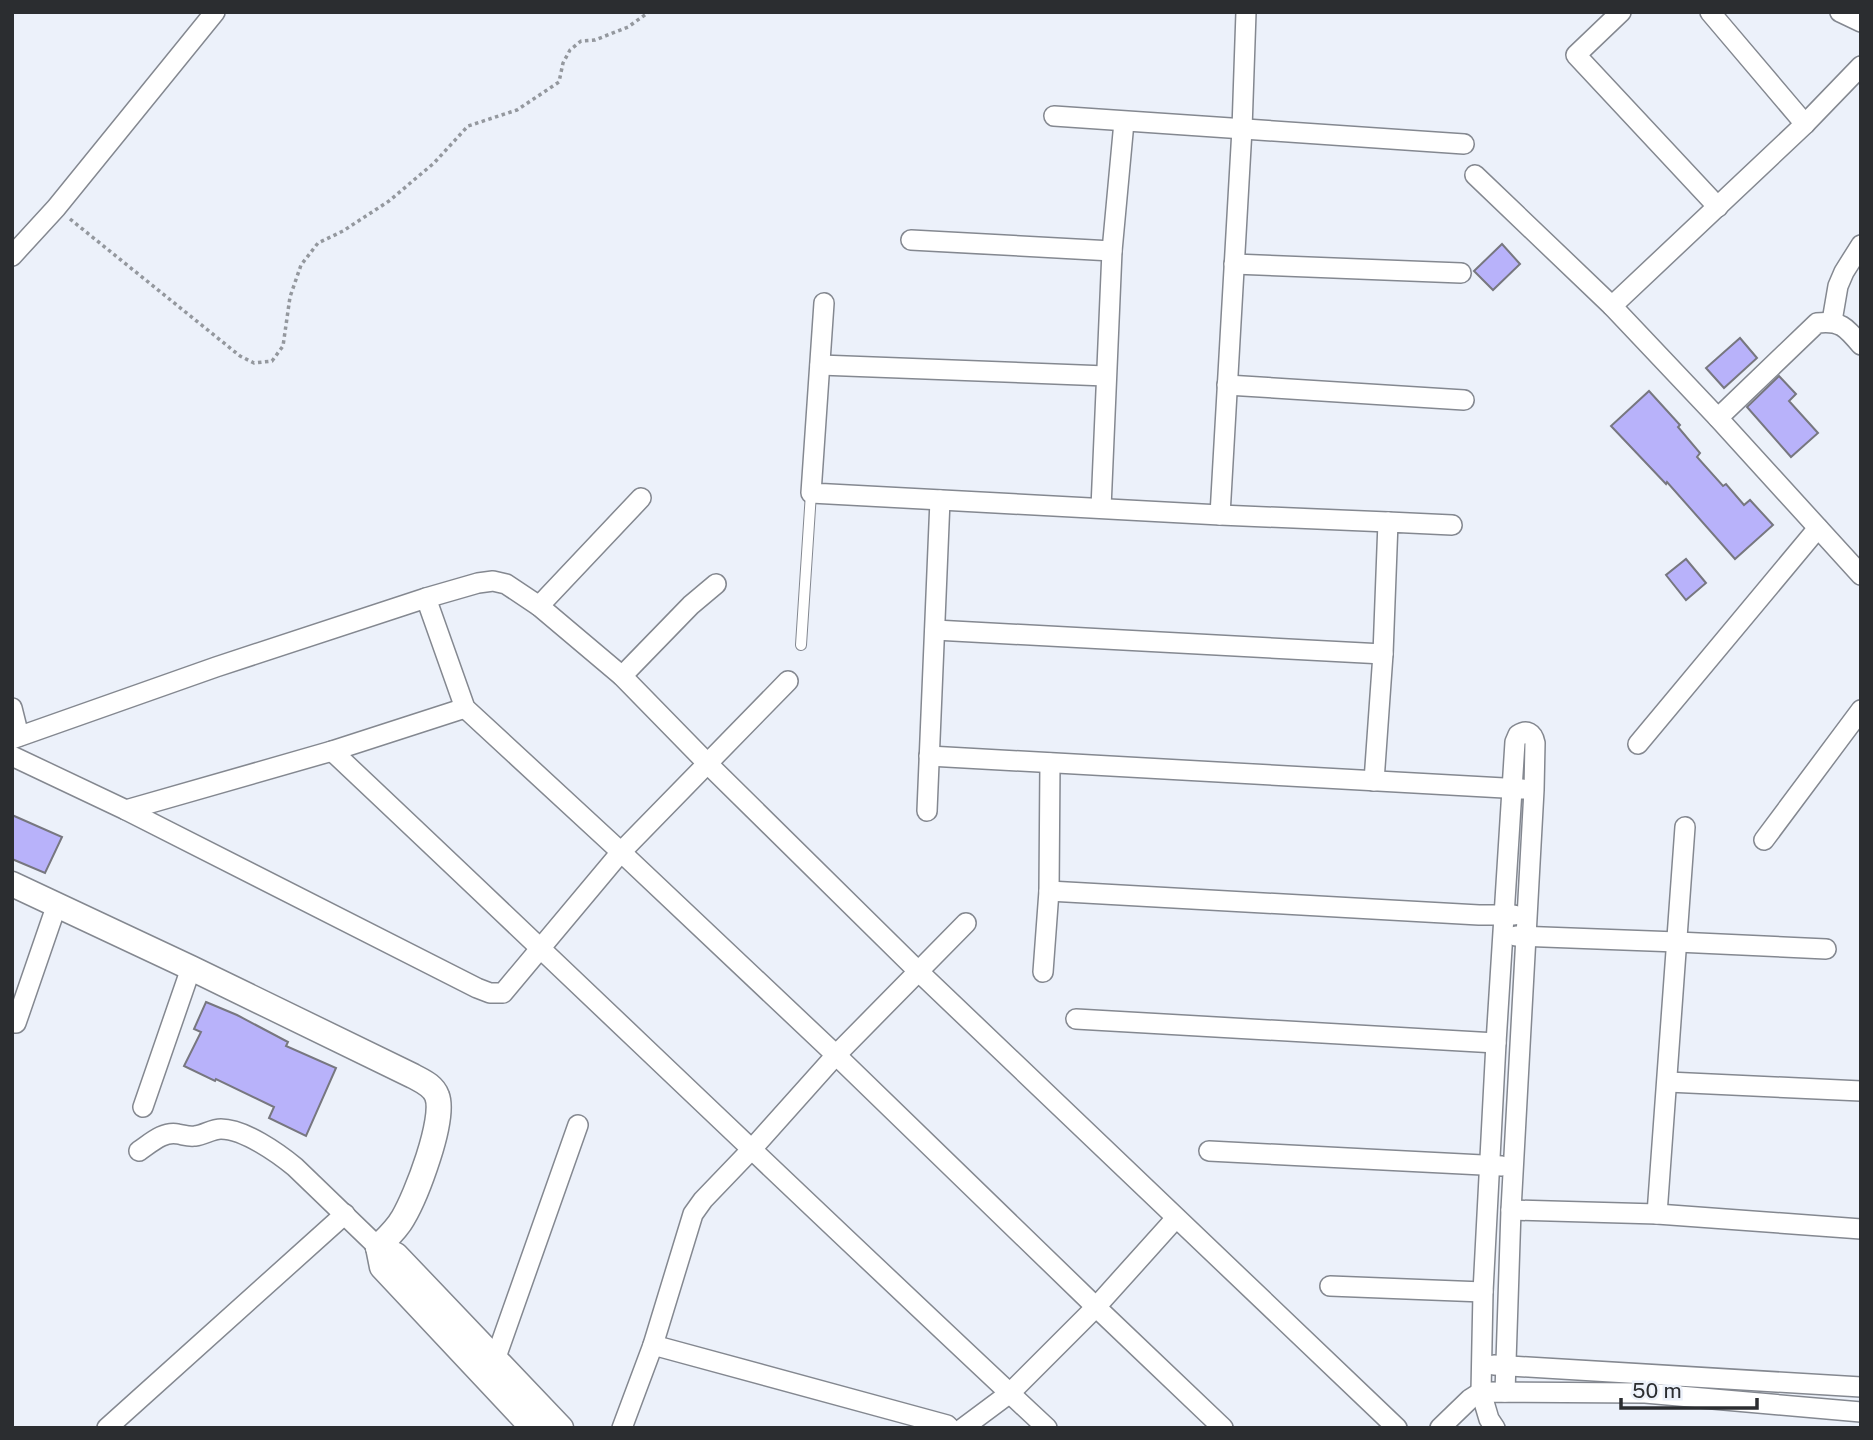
<svg xmlns="http://www.w3.org/2000/svg" width="1873" height="1440" viewBox="0 0 1873 1440" font-family="'Public Sans',sans-serif">
	<rect width="100%" height="100%" fill="#ecf1fa"/>
	<!-- building -->
	<g fill="#b8b2fa" stroke="#77777f" stroke-width="2">
		<path d="M1502 244 1520 264 1493 290 1474 271Z"/>
		<path d="M1740 338 1757 358 1724 388 1706 368Z"/>
		<path d="M1779 376 1796 394 1789 401 1818 433 1791 457 1747 407Z"/>
		<path d="M1649 391 1680 425 1678 427 1700 453 1697 457 1723 486 1726 484 1744 505 1750 500 1773 525 1735 559 1667 482 1666 484 1611 426Z"/>
		<path d="M1686 559 1706 583 1686 600 1666 575Z"/>
		<path d="M12 815 62 837 45 873 12 859Z"/>
		<path d="M206 1002 237 1015 288 1042 286 1046 336 1068 306 1136 269 1118 274 1107 216 1079 215 1081 184 1066 201 1032 194 1029Z"/>
	</g>
	<g fill="none" stroke-linecap="round" stroke-linejoin="round">
		<!-- service casing -->
		<g stroke="#848890" stroke-width="12">
			<path id="service" d="M801 645 811 493"/>
		</g>
		<!-- minor casing -->
		<g stroke="#848890" stroke-width="22">
			<g id="minor">
				<path d="M1621 12 1576 55 1718 207"/>
				<path d="M1710 12 1805 124"/>
				<path d="M1840 12 1861 22"/>
				<path d="M1054 116 1464 144"/>
				<path d="M1475 175 1612 306 1718 418 1861 575"/>
				<path d="M911 240 1112 251"/>
				<path d="M12 256 56 208 215 12"/>
				<path d="M1234 264 1461 273"/>
				<path d="M824 303 811 493 1220 515 1388 522"/>
				<path d="M1612 306 1805 124 1861 66"/>
				<path d="M1832 321 1838 286 1844 272 1861 245"/>
				<path d="M820 365 1106 376"/>
				<path d="M1227 385 1464 400"/>
				<path d="M1718 418 1817 323C1840 320 1846 327 1861 345"/>
				<path d="M1101 508 1112 251 1124 122"/>
				<path d="M1220 515 1242 129 1246 12"/>
				<path d="M426 598 465 708 621 852 836 1055 1096 1307 1223 1428"/>
				<path d="M539 606 641 498"/>
				<path d="M935 630 1383 654"/>
				<path d="M622 676 691 605 716 584"/>
				<path d="M12 708 19 736"/>
				<path d="M12 739 216 667 426 598 478 583 493 581 506 584 539 606 622 676 708 764 918 971 1397 1428"/>
				<path d="M1638 744 1818 528"/>
				<path d="M332 751C571 976 807 1204 1047 1428"/>
				<path d="M12 756 126 810 477 988 490 993H503L621 852 788 681"/>
				<path d="M929 756 1522 789"/>
				<path d="M1374 781 1383 654 1388 522 1452 525"/>
				<path d="M126 810 332 751 465 708"/>
				<path d="M927 811 940 500"/>
				<path d="M1764 840 1861 710"/>
				<path d="M1049 891 1479 915H1514"/>
				<path d="M1516 936 1677 942 1826 949"/>
				<path d="M1043 972 1049 891 1050 763"/>
				<path d="M1076 1019 1496 1043"/>
				<path d="M16 1023 57 904"/>
				<path d="M1668 1082 1861 1091"/>
				<path d="M143 1107 191 968"/>
				<path d="M139 1151C151 1143 163 1131 178 1134 184 1135 189 1137 195 1136 204 1135 212 1129 221 1129 244 1129 278 1153 295 1167L378 1247"/>
				<path d="M1209 1151 1502 1166"/>
				<path d="M1511 1210 1657 1214 1861 1229"/>
				<path d="M1657 1214 1685 827"/>
				<path d="M1330 1286 1483 1292"/>
				<path d="M653 1345 947 1425 950 1428"/>
				<path d="M495 1360 578 1125"/>
				<path d="M1494 1365 1861 1387"/>
				<path d="M107 1428 345 1214"/>
				<path d="M622 1428 653 1345 693 1214 703 1200 751 1150 836 1055 966 923"/>
				<path d="M963 1428 1010 1393 1096 1307 1176 1218"/>
				<path d="M1440 1428 1470 1399 1481 1392 1645 1393 1861 1412"/>
				<path d="M1495 1428 1489 1419 1481 1392 1483 1292 1496 1043 1515 742 1518 735C1527 729 1533 733 1535 743L1534 790 1511 1210 1505 1392"/>
			</g>
		</g>
		<!-- tertiary casing -->
		<g stroke="#848890" stroke-width="27">
			<g id="tertiary">
				<path d="M12 884 191 968 413 1076C422 1081 433 1085 437 1096 446 1119 416 1196 403 1218 397 1229 387 1238 378 1247"/>
				<path d="M378 1247 396 1255 561 1428"/>
				<path d="M378 1247 382 1267 533 1428"/>
			</g>
		</g>
		<!-- path -->
		<path stroke="#94989e" stroke-width="3.5" stroke-dasharray="3.5 3.5" stroke-linecap="butt" d="M70 219 240 356 254 363 272 361 283 346 290 297 301 265 318 243 343 231 389 201 434 163 468 126 517 110 559 82 563 63 570 50 581 41 595 40 628 27 649 12"/>
		<!-- service -->
		<use href="#service" stroke="#fff" stroke-width="10"/>
		<!-- minor -->
		<use href="#minor" stroke="#fff" stroke-width="19"/>
		<!-- tertiary -->
		<use href="#tertiary" stroke="#fff" stroke-width="24"/>
	</g>
	<!-- border -->
	<rect width="1873" height="1440" fill="none" stroke="#2b2d30" stroke-width="28"/>
	<!-- scale -->
	<path d="M1621 1398v10h136v-10" fill="none" stroke="#2b2d30" stroke-width="3.5"/>
	<text x="1632" y="1398" font-size="21" fill="#2b2d30" stroke="#ecf1fa" stroke-width="5" paint-order="stroke">50 m</text>
</svg>
